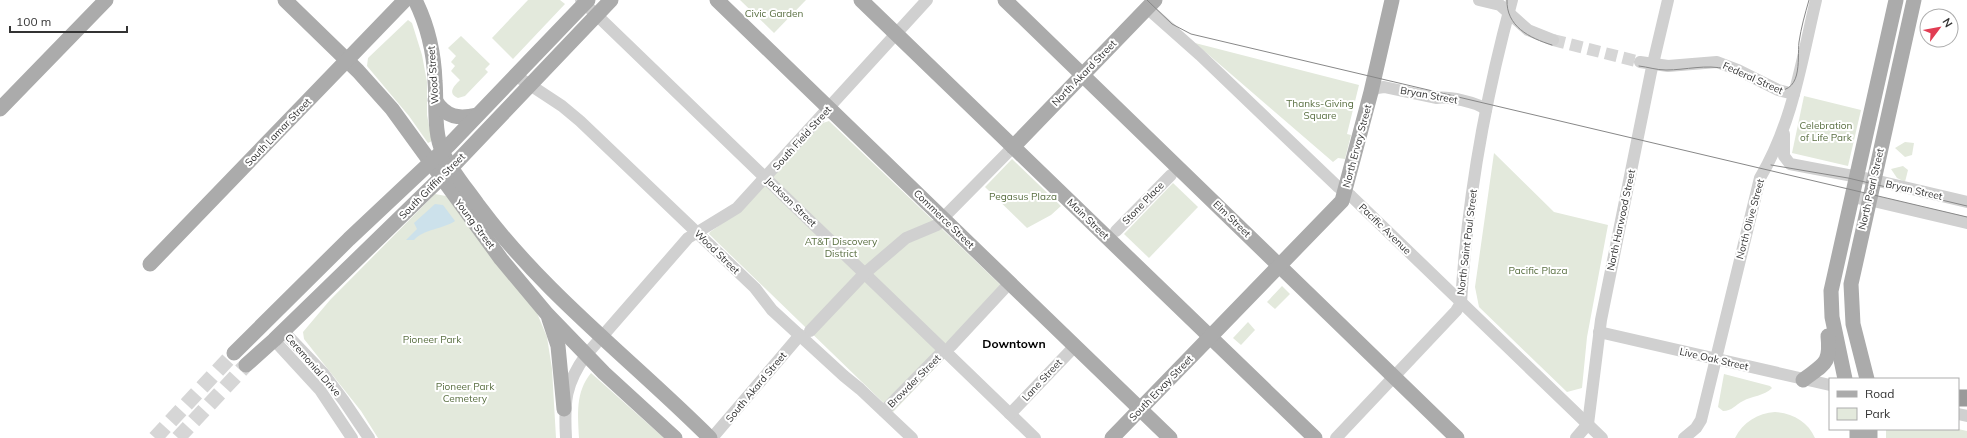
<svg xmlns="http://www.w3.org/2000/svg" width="1967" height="438" viewBox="0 0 1967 438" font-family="Mulish,sans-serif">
	<rect width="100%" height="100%" fill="#fff"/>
	<!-- green -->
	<g fill="#e3e9dc">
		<path d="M528 0H560L565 4 513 59 492 38Z"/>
		<path d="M740 0H806L774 33Z"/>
		<path d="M408 20 412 23 422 55 427 82V115L432 141 428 143 409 116 367 66 368 58Z"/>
		<path d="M461 36 490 64 485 69 488 72 465 96 458 98C447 93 454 86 460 80L451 71 455 66 451 62 456 56 448 48Z"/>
		<path d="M1195 43 1359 85 1347 134 1351 135 1345 159 1338 158 1333 162Z"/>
		<path d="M1804 96 1861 110 1848 166 1792 153Z"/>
		<path d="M829 121 1008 292 893 412 709 234 710 232 740 211 823 123Z"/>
		<path d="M1905 142 1914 143 1912 155 1905 157 1895 148Z"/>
		<path d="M1494 153 1554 212 1608 225 1587 337 1582 388 1567 392 1479 307 1475 287Z"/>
		<path d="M1012 159 1061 206 1051 215 1027 228 985 187Z"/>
		<path d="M1903 166 1908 170 1905 182 1897 178 1891 169Z"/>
		<path d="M1173 183 1198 207 1149 258 1124 234Z"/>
		<path d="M435 194 446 196 537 313 547 337 552 369 556 438H378L361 411 304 339 303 332 330 300Z"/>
		<path d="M1282 286 1290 294 1275 309 1267 302Z"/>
		<path d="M1248 322 1255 330 1241 345 1233 338Z"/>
		<path d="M591 373 664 438H579C578 414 575 393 591 373Z"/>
		<path d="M1724 374 1770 386 1772 388C1764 396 1752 396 1743 401 1735 405 1732 411 1723 411L1718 407Z"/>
		<path d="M1775 412C1793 413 1808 422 1815 438H1735C1743 422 1758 413 1775 412Z"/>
		<path d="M1886 429H1958L1967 431V438H1886Z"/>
	</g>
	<!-- water -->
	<path fill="#cce1eb" d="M435 204 443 205 455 221C443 229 424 229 414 240H406L417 229 414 223Z"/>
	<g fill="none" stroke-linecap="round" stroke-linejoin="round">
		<!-- minor-tunnel -->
		<path stroke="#d6d6d6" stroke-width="12" stroke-dasharray="12 6" stroke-linecap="butt" d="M1553 40 1640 62"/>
		<!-- major-tunnel -->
		<g stroke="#d6d6d6" stroke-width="15" stroke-dasharray="15 8" stroke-linecap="butt">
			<path d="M155 438 234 353"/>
			<path d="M178 438 246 365"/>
		</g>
		<!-- minor -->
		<g stroke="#d0d0d0" stroke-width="12">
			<path d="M581 0 1035 438"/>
			<path d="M1479 0 1500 5 1528 30 1553 40"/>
			<path d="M1147 8 1200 55 1337 186 1351 196 1602 438"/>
			<path d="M1640 62 1668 66 1717 62 1738 70 1778 90 1794 94"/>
			<path d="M515 75 562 106 580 121 755 288 772 310 844 376 860 389 912 438"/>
			<path d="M1371 92 1377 88 1384 87 1436 98C1447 96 1478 102 1486 110"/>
			<path d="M1784 134V156L1790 164 1874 180 1967 202"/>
			<path d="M1852 197 1869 200 1967 223"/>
			<path d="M943 218 1013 147"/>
			<path d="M1116 231 1171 175"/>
			<path d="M283 331 324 374 344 401 369 438"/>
			<path d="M810 331 864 274 906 238 937 225"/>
			<path d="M1599 332 1830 385"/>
			<path d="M274 340 320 390 352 438"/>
			<path d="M951 346 1004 289"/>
			<path d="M884 411 944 350"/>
			<path d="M1010 414 1075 346"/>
			<path d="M1958 414 1967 416"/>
			<path d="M566 438C564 402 565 384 586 355L688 238 737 208 927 0"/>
			<path d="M712 438 800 335"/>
			<path d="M1336 438 1456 311 1461 303C1467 201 1485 99 1512 0"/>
			<path d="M1576 438 1588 424 1601 320 1651 72 1668 0"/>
			<path d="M1684 438 1696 428 1701 420 1760 178C1793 122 1801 63 1816 0"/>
		</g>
		<!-- major -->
		<g stroke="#ababab" stroke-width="15">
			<path d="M285 0 358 71 392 109 501 259 547 314 604 373 675 438"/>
			<path d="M415 0C428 26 434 53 435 81 437 104 433 131 443 153 452 172 466 188 478 205 544 294 632 360 710 438"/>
			<path d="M717 0 1170 438"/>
			<path d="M861 0 1315 438"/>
			<path d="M1005 0 1457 438"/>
			<path d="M435 100C446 118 459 119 477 115"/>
			<path d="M0 109 106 0"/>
			<path d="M1013 147 1155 0"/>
			<path d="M150 264 405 0"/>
			<path d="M549 319 558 346 564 409"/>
			<path d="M234 353 349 239 449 145 588 0"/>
			<path d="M246 365 274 340 451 168 611 0"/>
			<path d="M1845 379 1832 317 1831 291 1896 0"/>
			<path d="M1867 379 1853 324 1851 284 1914 0"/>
			<path d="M1803 380C1824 364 1831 364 1828 336"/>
			<path d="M1857 429V438"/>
			<path d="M1112 438 1342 201 1371 92 1392 0"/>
			<path d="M1870 438V429"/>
		</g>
		<!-- highway -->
		<path stroke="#9a9a9a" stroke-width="17" d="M1958 398H1967"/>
		<!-- tram -->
		<g stroke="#888" stroke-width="1">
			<path d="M1147 0 1172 24 1191 34 1967 217"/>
			<path d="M1507 0C1506 26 1529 38 1552 45"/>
			<path d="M1639 66C1648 67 1656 70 1666 70 1686 70 1706 64 1726 69 1742 73 1755 87 1770 90 1804 96 1797 60 1799 42 1801 28 1805 14 1809 0"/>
			<path d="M1771 165 1848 178 1967 206"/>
		</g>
	</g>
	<g text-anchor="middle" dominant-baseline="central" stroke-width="4" stroke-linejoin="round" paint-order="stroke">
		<!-- park labels -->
		<g font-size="10" fill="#586e40" stroke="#fff">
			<text x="774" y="13">Civic Garden</text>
			<text x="1320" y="103">Thanks-Giving<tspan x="1320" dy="12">Square</tspan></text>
			<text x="1826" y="125">Celebration<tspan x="1826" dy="12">of Life Park</tspan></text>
			<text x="1023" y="196">Pegasus Plaza</text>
			<text x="841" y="241">AT&amp;T Discovery<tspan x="841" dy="12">District</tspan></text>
			<text x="1538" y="270">Pacific Plaza</text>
			<text x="432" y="339">Pioneer Park</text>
			<text x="465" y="386">Pioneer Park<tspan x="465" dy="12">Cemetery</tspan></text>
		</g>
		<!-- street labels -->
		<g font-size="10" fill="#333" stroke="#fff">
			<text transform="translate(1084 73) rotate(-46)">North Akard Street</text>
			<text transform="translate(433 75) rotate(-94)">Wood Street</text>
			<text transform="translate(1753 78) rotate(24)">Federal Street</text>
			<text transform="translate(1429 95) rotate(10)">Bryan Street</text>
			<text transform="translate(278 132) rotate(-46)">South Lamar Street</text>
			<text transform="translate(802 138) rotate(-48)">South Field Street</text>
			<text transform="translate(1357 146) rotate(-75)">North Ervay Street</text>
			<text transform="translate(432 186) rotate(-45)">South Griffin Street</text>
			<text transform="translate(1871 189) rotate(-77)">North Pearl Street</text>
			<text transform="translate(1914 190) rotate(13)">Bryan Street</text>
			<text transform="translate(791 202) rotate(44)">Jackson Street</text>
			<text transform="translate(1143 203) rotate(-46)">Stone Place</text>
			<text transform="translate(944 219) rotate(44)">Commerce Street</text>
			<text transform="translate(1088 219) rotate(44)">Main Street</text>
			<text transform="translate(1232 219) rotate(44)">Elm Street</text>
			<text transform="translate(1750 219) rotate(-75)">North Olive Street</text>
			<text transform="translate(1621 220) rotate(-78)">North Harwood Street</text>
			<text transform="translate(475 224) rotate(53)">Young Street</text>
			<text transform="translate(1385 229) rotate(44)">Pacific Avenue</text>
			<text transform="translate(1467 242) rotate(-83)">North Saint Paul Street</text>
			<text transform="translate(717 252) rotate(44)">Wood Street</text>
			<text transform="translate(1714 359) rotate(13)">Live Oak Street</text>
			<text transform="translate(313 365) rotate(49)">Ceremonial Drive</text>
			<text transform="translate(1042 380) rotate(-47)">Lane Street</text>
			<text transform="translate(914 381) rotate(-45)">Browder Street</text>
			<text transform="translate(756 387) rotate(-50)">South Akard Street</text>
			<text transform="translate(1161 388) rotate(-46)">South Ervay Street</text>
		</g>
		<!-- quarter labels -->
		<g font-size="12" font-weight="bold" fill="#000" stroke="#fff">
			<text x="1014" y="343">Downtown</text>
		</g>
	</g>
	<!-- legend -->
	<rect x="1829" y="378" width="130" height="52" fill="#ffffff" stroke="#adadad"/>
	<rect x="1837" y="391" width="20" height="6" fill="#ababab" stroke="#adadad"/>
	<text x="1865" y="398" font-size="12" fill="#333333">Road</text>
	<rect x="1837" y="408" width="20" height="12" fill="#e3e9dc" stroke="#adadad"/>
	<text x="1865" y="418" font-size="12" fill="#333333">Park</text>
	<!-- north arrow -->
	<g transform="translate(1939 28) rotate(58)"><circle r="19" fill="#ffffff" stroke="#adadad"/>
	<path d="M0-3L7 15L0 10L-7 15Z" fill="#e13d53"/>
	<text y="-6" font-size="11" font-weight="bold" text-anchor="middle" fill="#333333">N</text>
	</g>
	<!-- scale -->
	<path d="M10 26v6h117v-6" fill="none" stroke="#333333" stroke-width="2"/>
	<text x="16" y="26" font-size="12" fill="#333333" stroke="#ffffff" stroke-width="3" paint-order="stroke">100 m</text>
</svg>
